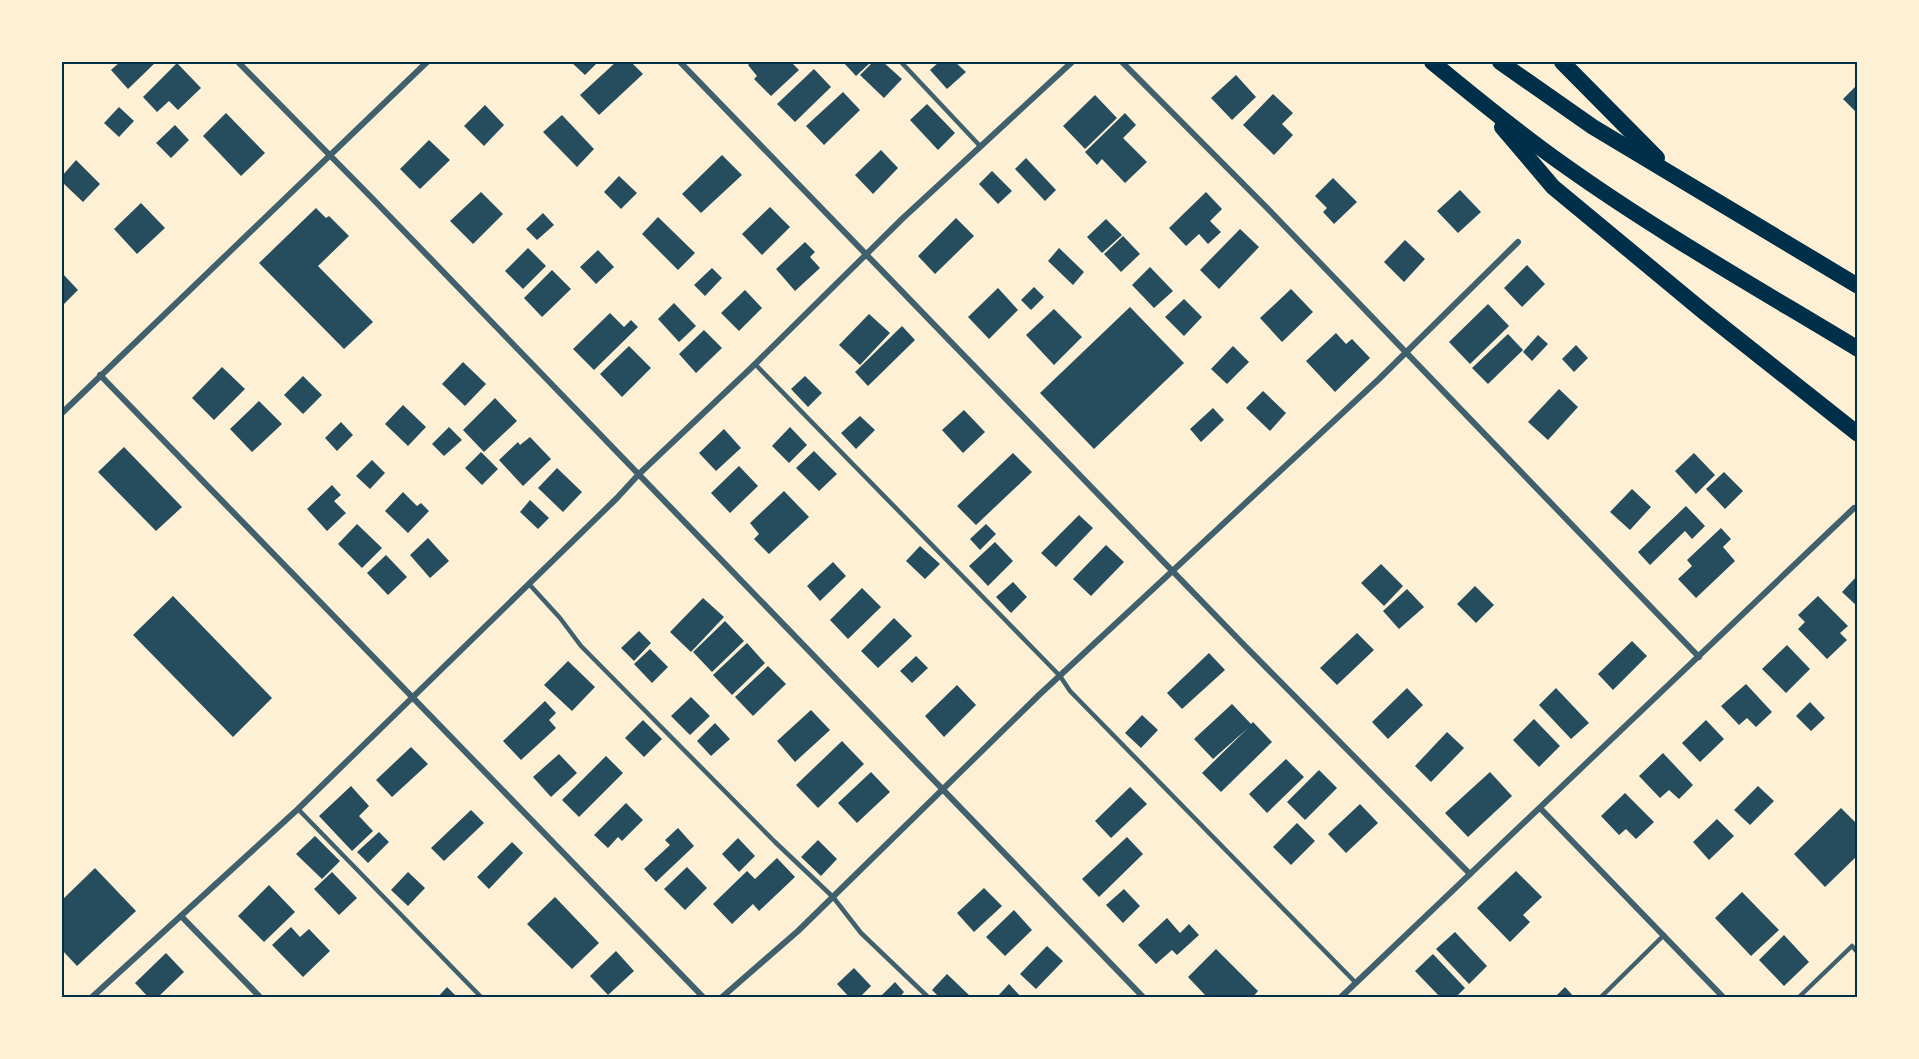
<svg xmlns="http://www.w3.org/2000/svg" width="1919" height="1059" viewBox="0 0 1919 1059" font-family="Commissioner,sans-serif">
	<rect width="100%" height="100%" fill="#fdf0d5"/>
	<!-- building -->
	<g fill="#264d5e">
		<path d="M120 62H156L128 89 111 70Z"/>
		<path d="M571 62H598L585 75Z"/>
		<path d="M616 62H631L643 74 599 115 580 95Z"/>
		<path d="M751 62H791L799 70 771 96 754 79 757 76 748 65Z"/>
		<path d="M843 62H871L856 76Z"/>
		<path d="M873 62H883L902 79 884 98 860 75Z"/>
		<path d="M939 62H955L966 72 947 89 930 70Z"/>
		<path d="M177 63 201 88 178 110 169 101 157 112 143 97Z"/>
		<path d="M814 69 831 87 795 122 777 104Z"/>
		<path d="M1236 75 1256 97 1232 120 1211 98Z"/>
		<path d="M1858 84V114L1843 99Z"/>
		<path d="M843 92 860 110 824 145 806 126Z"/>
		<path d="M1273 94 1293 113 1282 124 1293 135 1274 155 1243 125Z"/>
		<path d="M1095 95 1117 118 1085 149 1063 126Z"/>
		<path d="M927 104 955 133 938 150 910 120Z"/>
		<path d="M485 105 504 125 484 146 464 126Z"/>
		<path d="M119 107 134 121 119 137 104 123Z"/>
		<path d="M226 113 265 153 241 176 203 136Z"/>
		<path d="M1125 113 1136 125 1123 138 1147 162 1125 183 1102 159 1097 165 1085 152Z"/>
		<path d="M562 115 594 149 577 167 543 132Z"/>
		<path d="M175 125 189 140 171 158 156 143Z"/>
		<path d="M429 140 450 160 420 189 400 169Z"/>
		<path d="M881 150 898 168 873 194 855 175Z"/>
		<path d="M722 155 742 175 701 213 682 194Z"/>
		<path d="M1026 158 1056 190 1045 201 1015 169Z"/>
		<path d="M76 160 100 184 83 202 62 182V176Z"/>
		<path d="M992 171 1012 191 998 204 979 184Z"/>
		<path d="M619 176 637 193 621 209 604 192Z"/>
		<path d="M1333 178 1357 202 1334 224 1323 212 1327 208 1315 196Z"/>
		<path d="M1460 190 1481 212 1458 233 1437 211Z"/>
		<path d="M481 192 503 214 473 244 450 221Z"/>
		<path d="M1206 192 1222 209 1210 221 1221 232 1208 244 1199 234 1186 246 1169 228Z"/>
		<path d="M141 203 165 228 137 254 114 229Z"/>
		<path d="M770 207 790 227 762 255 742 234Z"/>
		<path d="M316 208 326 218 329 216 349 236 318 266 373 322 344 349 259 263Z"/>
		<path d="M543 213 554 225 537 240 526 229Z"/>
		<path d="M658 217 695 253 678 270 642 234Z"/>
		<path d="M956 218 974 236 935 274 918 256Z"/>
		<path d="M1106 219 1122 235 1102 253 1087 237Z"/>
		<path d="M1240 229 1259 247 1219 289 1200 270Z"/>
		<path d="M1123 236 1140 254 1121 272 1104 254Z"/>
		<path d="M1405 240 1425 259 1404 282 1384 262Z"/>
		<path d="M805 242 815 252 810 257 820 268 795 291 776 269Z"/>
		<path d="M528 248 546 266 523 289 505 271Z"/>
		<path d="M1059 248 1084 272 1073 285 1048 261Z"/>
		<path d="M598 250 614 267 596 284 580 267Z"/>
		<path d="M1527 265 1545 284 1522 307 1504 288Z"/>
		<path d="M1150 267 1173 291 1154 308 1132 285Z"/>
		<path d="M712 268 722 278 705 296 694 285Z"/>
		<path d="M552 270 571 289 542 317 524 298Z"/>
		<path d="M62 273 78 290 62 306Z"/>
		<path d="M1034 287 1044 297 1031 310 1021 300Z"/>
		<path d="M998 288 1018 310 989 339 968 317Z"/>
		<path d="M1291 289 1313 312 1282 342 1260 318Z"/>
		<path d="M745 290 762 308 739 331 721 313Z"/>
		<path d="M1184 299 1202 317 1184 336 1165 317Z"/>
		<path d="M674 303 696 326 679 342 658 319Z"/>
		<path d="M1488 304 1509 326 1470 364 1449 342Z"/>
		<path d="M1130 307 1184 363 1094 449 1040 393Z"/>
		<path d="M1054 309 1082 337 1054 365 1026 335Z"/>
		<path d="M610 313 624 327 631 320 638 327 594 370 573 349Z"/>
		<path d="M869 314 890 333 860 365 839 345Z"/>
		<path d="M902 326 915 340 868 386 855 372Z"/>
		<path d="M704 330 722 348 696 373 679 354Z"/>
		<path d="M1336 333 1346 344 1352 339 1370 358 1335 392 1306 361Z"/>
		<path d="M1508 334 1523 350 1488 384 1472 368Z"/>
		<path d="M1538 335 1548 344 1532 361 1523 352Z"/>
		<path d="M1576 345 1588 358 1574 372 1562 359Z"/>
		<path d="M629 346 651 368 622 397 600 374Z"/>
		<path d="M1233 346 1249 362 1227 384 1211 369Z"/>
		<path d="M463 362 486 384 465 406 442 384Z"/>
		<path d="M222 367 245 389 214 420 192 398Z"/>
		<path d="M303 376 322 395 303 414 284 395Z"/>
		<path d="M805 376 822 393 808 407 791 389Z"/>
		<path d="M1559 389 1578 407 1548 440 1528 422Z"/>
		<path d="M1263 391 1286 413 1270 431 1246 408Z"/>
		<path d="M495 398 517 421 484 452 463 430Z"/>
		<path d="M259 401 282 424 252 452 230 429Z"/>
		<path d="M403 405 426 427 408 446 385 424Z"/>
		<path d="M1213 408 1224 420 1201 442 1190 429Z"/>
		<path d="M964 410 985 432 963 453 942 430Z"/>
		<path d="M860 416 875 430 856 449 841 433Z"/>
		<path d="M341 422 353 435 337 451 325 438Z"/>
		<path d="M449 427 462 440 444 456 432 444Z"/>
		<path d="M790 427 807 445 789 463 772 446Z"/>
		<path d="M724 429 741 448 716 471 699 453Z"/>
		<path d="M530 437 551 459 523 486 499 460 518 442 520 445Z"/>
		<path d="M124 447 182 507 156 531 98 472Z"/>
		<path d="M814 451 837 474 819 491 796 468Z"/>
		<path d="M481 452 498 469 482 485 465 468Z"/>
		<path d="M1013 453 1032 472 976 525 957 506Z"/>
		<path d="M1694 453 1715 475 1696 494 1675 471Z"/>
		<path d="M372 460 385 473 370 489 356 476Z"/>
		<path d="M739 466 758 486 730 513 711 493Z"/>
		<path d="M557 468 582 492 563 512 538 488Z"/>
		<path d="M1724 472 1743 491 1725 509 1706 489Z"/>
		<path d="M332 485 341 495 334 501 346 513 327 531 307 509Z"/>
		<path d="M1632 489 1651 507 1630 530 1610 512Z"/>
		<path d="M784 491 809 517 769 554 754 539 759 534 750 523Z"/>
		<path d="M403 492 417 506 421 503 429 511 408 533 385 511Z"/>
		<path d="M530 500 549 518 538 529 520 512Z"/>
		<path d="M1686 506 1705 526 1692 539 1685 531 1650 565 1638 552Z"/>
		<path d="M1079 515 1093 528 1056 567 1041 553Z"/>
		<path d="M357 524 382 548 362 568 338 544Z"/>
		<path d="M986 524 996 534 980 550 970 539Z"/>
		<path d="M1721 528 1731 539 1723 547 1735 561 1696 598 1678 579 1692 566 1687 560Z"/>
		<path d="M428 538 449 561 430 578 410 555Z"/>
		<path d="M995 542 1013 561 988 586 969 566Z"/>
		<path d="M1106 545 1124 562 1091 596 1073 579Z"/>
		<path d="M920 546 940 564 925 579 906 561Z"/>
		<path d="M386 555 407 577 388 595 367 573Z"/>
		<path d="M833 562 846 576 820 601 807 586Z"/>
		<path d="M1381 564 1403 586 1384 606 1361 583Z"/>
		<path d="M1858 575V607L1842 592Z"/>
		<path d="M1013 582 1027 597 1011 613 996 597Z"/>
		<path d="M1475 586 1494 605 1476 623 1457 604Z"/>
		<path d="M862 588 881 607 848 639 830 620Z"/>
		<path d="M1407 589 1424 607 1399 629 1383 611Z"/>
		<path d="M173 596 272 698 233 737 133 635Z"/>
		<path d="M1818 596 1848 626 1840 633 1847 640 1827 659 1798 629 1805 622 1798 615Z"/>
		<path d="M703 598 724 617 691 652 670 632Z"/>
		<path d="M894 618 912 636 878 668 861 651Z"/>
		<path d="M725 621 744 641 712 672 693 652Z"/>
		<path d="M639 631 651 643 634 661 621 648Z"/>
		<path d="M1357 633 1374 650 1337 685 1320 668Z"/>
		<path d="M1632 641 1647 656 1613 690 1598 674Z"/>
		<path d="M747 643 765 663 732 695 713 675Z"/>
		<path d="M1787 645 1810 669 1786 693 1762 669Z"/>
		<path d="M650 649 668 667 652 683 634 664Z"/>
		<path d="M1209 653 1225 670 1182 709 1167 693Z"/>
		<path d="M916 656 928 668 912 683 900 671Z"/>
		<path d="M568 661 595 687 572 711 544 685Z"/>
		<path d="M768 666 786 684 753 716 735 697Z"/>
		<path d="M1746 684 1772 712 1756 727 1747 718 1739 725 1721 706Z"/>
		<path d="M957 685 976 705 944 737 925 716Z"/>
		<path d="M1407 688 1423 705 1388 739 1372 722Z"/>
		<path d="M1556 688 1589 723 1571 739 1539 705Z"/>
		<path d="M691 697 710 716 690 735 671 716Z"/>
		<path d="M545 701 556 713 549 720 556 728 521 760 503 741Z"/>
		<path d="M1810 702 1825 718 1811 731 1796 716Z"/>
		<path d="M1232 704 1251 724 1253 722 1272 742 1221 792 1202 773 1248 728 1213 759 1194 739Z"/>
		<path d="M811 710 830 730 795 762 777 741Z"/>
		<path d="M1142 715 1158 730 1141 748 1125 733Z"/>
		<path d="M1534 719 1560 746 1539 767 1513 740Z"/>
		<path d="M643 720 662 739 644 757 625 738Z"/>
		<path d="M1706 720 1724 739 1700 762 1682 743Z"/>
		<path d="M715 723 730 739 711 756 697 741Z"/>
		<path d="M1447 732 1464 748 1431 782 1415 766Z"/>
		<path d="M842 741 864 764 818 808 796 785Z"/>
		<path d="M411 747 428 764 392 797 376 780Z"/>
		<path d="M1663 753 1693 785 1679 799 1669 790 1660 798 1639 776Z"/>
		<path d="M559 754 577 773 551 797 533 777Z"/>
		<path d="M606 756 623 773 579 817 562 800Z"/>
		<path d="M1286 759 1304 777 1267 813 1249 794Z"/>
		<path d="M1319 770 1337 788 1305 820 1287 802Z"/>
		<path d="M871 772 890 792 857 823 838 803Z"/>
		<path d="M1490 772 1512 796 1468 837 1445 813Z"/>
		<path d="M351 786 369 806 359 816 373 831 352 851 319 816Z"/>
		<path d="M1758 786 1774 801 1750 825 1734 810Z"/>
		<path d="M1130 787 1147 804 1111 838 1095 821Z"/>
		<path d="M1625 793 1654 822 1636 839 1626 829 1619 835 1601 816Z"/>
		<path d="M626 803 643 820 622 841 618 837 608 848 594 835Z"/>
		<path d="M1360 804 1378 823 1346 853 1328 834Z"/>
		<path d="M1841 808 1858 825V855L1825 887 1794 854Z"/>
		<path d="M471 810 484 823 444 861 431 848Z"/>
		<path d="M1717 819 1734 836 1709 860 1693 842Z"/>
		<path d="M1297 823 1315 841 1291 865 1273 847Z"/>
		<path d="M678 828 694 846 656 882 644 869 670 845 665 840Z"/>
		<path d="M379 832 389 842 368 863 357 852Z"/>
		<path d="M315 836 340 861 322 879 296 854Z"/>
		<path d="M1127 837 1143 854 1099 897 1082 879Z"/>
		<path d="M738 838 755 856 739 872 722 854Z"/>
		<path d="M818 840 837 859 821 876 801 857Z"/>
		<path d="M512 842 523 853 489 889 477 877Z"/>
		<path d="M777 858 795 877 759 911 753 904 732 924 713 904 747 871 755 879Z"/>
		<path d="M687 867 707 888 685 910 664 889Z"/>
		<path d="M95 868 136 911 77 966 62 950V900Z"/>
		<path d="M1516 871 1542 897 1523 915 1530 922 1510 942 1477 908Z"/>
		<path d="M332 872 357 898 339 915 314 889Z"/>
		<path d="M408 872 425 888 408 906 391 890Z"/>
		<path d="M269 885 295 912 264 942 238 916Z"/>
		<path d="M984 888 1002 906 974 932 957 913Z"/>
		<path d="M1124 889 1140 906 1123 923 1106 905Z"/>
		<path d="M1742 892 1779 930 1751 956 1715 918Z"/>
		<path d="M555 897 599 943 572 969 527 924Z"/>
		<path d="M1014 910 1032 930 1005 956 986 937Z"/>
		<path d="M1167 918 1180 933 1189 924 1199 935 1177 955 1172 950 1156 964 1138 945Z"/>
		<path d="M291 927 300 937 309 929 330 951 303 977 272 945Z"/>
		<path d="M1455 932 1487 966 1469 984 1436 949Z"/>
		<path d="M1784 935 1809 962 1784 986 1759 960Z"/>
		<path d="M1047 946 1063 961 1036 989 1020 974Z"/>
		<path d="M1216 949 1258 991 1252 998H1203L1205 995 1188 977Z"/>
		<path d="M616 951 634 971 608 995 590 976Z"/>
		<path d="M166 953 184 972 157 998H149L135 983Z"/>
		<path d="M1433 954 1465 988 1455 998H1441L1415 971Z"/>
		<path d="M854 968 871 986 859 998H850L837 984Z"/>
		<path d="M947 974 970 996 968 998H940L932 990Z"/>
		<path d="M895 982 904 992 899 998H879Z"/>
		<path d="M1009 984 1022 998H996Z"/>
		<path d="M447 987 458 998H437Z"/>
		<path d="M1565 987 1575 998H1554Z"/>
	</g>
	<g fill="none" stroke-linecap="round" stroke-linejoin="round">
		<!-- service -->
		<g stroke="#3f606c" stroke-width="4.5">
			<path d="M901 62 980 146"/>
			<path d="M755 364 1060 676 1070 691 1356 983"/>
			<path d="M529 584 560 618 581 646 775 842 833 897 861 933 929 998"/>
			<path d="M298 809 482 998"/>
			<path d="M1600 998 1664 935"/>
			<path d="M1798 998 1852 946 1858 953"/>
		</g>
		<!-- minor -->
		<g stroke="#3f606c" stroke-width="6">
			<path d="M238 62 371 197 1144 998"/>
			<path d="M680 62 1245 646 1470 874"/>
			<path d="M1122 62 1271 212 1699 657"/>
			<path d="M100 375 704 998"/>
			<path d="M62 413 427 62"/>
			<path d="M1540 808 1724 998"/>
			<path d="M181 916 261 998"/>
			<path d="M91 998 298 809 617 498 639 474 750 369 902 219 1072 62"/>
			<path d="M721 998 798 931 1039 695 1379 379 1518 242"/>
			<path d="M1340 998 1854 508"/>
		</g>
		<!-- trunk -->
		<g stroke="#003049" stroke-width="16">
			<path d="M1432 62C1475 97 1518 133 1564 165 1658 232 1759 289 1858 349"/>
			<path d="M1500 62 1593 127 1858 286"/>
			<path d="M1562 62 1657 158"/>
			<path d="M1502 127 1553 187 1704 312 1858 434"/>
		</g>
	</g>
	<!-- border -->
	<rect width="1919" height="1059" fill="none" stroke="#fdf0d5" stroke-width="126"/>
	<rect x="63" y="63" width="1793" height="933" fill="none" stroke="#003049" stroke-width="2"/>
</svg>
